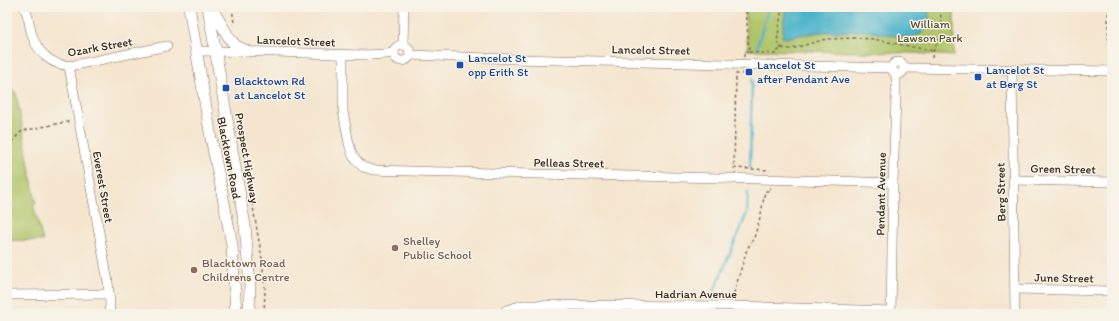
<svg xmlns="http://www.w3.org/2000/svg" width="1119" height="321" viewBox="0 0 1119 321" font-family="Itim,sans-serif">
	<rect width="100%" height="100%" fill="#f7f3e8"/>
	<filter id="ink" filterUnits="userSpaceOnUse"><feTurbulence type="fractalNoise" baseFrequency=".025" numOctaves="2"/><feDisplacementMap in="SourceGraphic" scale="8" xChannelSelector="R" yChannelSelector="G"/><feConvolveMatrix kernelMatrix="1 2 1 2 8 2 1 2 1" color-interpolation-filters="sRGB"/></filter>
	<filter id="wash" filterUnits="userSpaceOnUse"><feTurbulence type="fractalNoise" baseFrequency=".012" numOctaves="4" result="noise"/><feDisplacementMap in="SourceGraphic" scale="16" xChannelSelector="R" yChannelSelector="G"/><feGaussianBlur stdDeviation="0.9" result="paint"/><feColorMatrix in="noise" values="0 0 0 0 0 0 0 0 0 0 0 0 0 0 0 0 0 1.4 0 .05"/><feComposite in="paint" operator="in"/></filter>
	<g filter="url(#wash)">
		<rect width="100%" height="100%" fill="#f5e5ce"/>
		<!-- green -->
		<g fill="#aec468" stroke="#747743">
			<path d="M744 7H954V56L912 53 748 50Z"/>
			<path d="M7 84 16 93 36 204H33L43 241 7 240Z"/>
		</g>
		<!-- water -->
		<path fill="#4cb3ca" stroke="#446e74" d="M786 7H928C936 50 893 35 868 31H862L821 32 800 35 786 38 782 37 785 11Z"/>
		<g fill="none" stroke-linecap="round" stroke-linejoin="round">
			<!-- stream -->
			<g stroke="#4cb3ca" stroke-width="2.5">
				<path d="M757 47 769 7"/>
				<path d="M750 167 752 80"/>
				<path d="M714 291 747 213 748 192"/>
			</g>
		</g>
	</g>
	<g filter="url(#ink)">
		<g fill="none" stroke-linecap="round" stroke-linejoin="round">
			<!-- minor casing -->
			<g stroke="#7c6b5c" stroke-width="10">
				<g id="minor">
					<path d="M24 7C29 15 29 26 32 35 38 54 54 68 75 65L167 46"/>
					<path d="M403 44 404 7"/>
					<circle cx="402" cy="53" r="8"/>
					<path d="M196 51C233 51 270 52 308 53 336 54 366 57 394 53"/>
					<path d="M343 55V111L349 144 353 156 358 162 363 167 373 170C547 175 720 177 893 183"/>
					<path d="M410 55 514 59 892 68"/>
					<circle cx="898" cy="68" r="6"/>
					<path d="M69 66 108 282 110 304 109 314"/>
					<path d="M904 68 1112 71"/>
					<path d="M1012 70 1015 314"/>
					<path d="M1013 180 1112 182"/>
					<path d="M1015 289 1112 291"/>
					<path d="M7 295 109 294"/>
					<path d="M504 314 506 310 523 305 736 306 891 311"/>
					<path d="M891 314 893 183 896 97V74"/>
				</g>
			</g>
			<!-- major casing -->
			<g stroke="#7c6b5c" stroke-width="12">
				<g id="major">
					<path d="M189 7 211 138 222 192 232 245 236 314"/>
					<path d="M208 7 245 226 250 285 249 314"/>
					<path d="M211 7 230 39 236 46 247 51"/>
				</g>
			</g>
			<!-- path -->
			<g stroke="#7c6b5c" stroke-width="1.5" stroke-dasharray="3 3" stroke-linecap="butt">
				<path d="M232 7 234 23 233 25"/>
				<path d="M1107 7 1108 13 1109 61"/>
				<path d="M780 48 782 47 777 42 782 7"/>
				<path d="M749 52 776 54 780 48 791 49 826 39 855 38 873 39 933 51"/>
				<path d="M744 57V52H749L746 7"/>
				<path d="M932 58C933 47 938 44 941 34 943 26 940 15 940 7"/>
				<path d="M743 72 742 74H736L734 168 769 170V171"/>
				<path d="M241 138 262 259 265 289 264 314"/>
				<path d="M7 146 22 131 71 121"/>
				<path d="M736 297 733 296 747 249 754 238 761 214 765 191H770V187"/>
			</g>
			<!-- minor -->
			<use href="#minor" stroke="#fff" stroke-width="9"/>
			<!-- major -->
			<use href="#major" stroke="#fff" stroke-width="11"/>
		</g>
	</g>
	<!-- markers -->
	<g fill="#1a4fb4" stroke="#f7f3e8" stroke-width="1.5">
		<rect x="456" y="61" width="8" height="8" rx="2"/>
		<rect x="745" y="68" width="8" height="8" rx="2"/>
		<rect x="974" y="73" width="8" height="8" rx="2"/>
		<rect x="222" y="84" width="8" height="8" rx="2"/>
	</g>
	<g fill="#8d6e63" stroke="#f7f3e8" stroke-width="1.5">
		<circle cx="395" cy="248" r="4"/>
		<circle cx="194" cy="270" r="4"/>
	</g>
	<g text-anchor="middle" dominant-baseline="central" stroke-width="3" stroke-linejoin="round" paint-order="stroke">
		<!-- park labels -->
		<g font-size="12" fill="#585030" stroke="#f7f3e8">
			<text x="930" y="24">William<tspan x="930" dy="14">Lawson Park</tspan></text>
		</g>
		<!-- street labels -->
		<g font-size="12" fill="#3b2a1e" stroke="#f7f3e8">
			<text transform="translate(296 41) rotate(2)">Lancelot Street</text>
			<text transform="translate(100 47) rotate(-10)">Ozark Street</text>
			<text transform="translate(651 50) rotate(1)">Lancelot Street</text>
			<text transform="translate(229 158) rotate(79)">Blacktown Road</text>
			<text transform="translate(247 158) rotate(80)">Prospect Highway</text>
			<text transform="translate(569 163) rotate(1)">Pelleas Street</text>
			<text transform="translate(1063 169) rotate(1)">Green Street</text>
			<text transform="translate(103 187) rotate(80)">Everest Street</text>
			<text transform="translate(1001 192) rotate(-91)">Berg Street</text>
			<text transform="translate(881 194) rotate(-89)">Pendant Avenue</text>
			<text transform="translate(1064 278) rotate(1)">June Street</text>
			<text x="696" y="294">Hadrian Avenue</text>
		</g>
		<!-- transit labels -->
		<g font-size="12" fill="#164399" stroke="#f7f3e8" text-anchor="start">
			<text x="468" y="58">Lancelot St<tspan x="468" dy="14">opp Erith St</tspan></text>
			<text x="757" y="65">Lancelot St<tspan x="757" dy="14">after Pendant Ave</tspan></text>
			<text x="986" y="70">Lancelot St<tspan x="986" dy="14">at Berg St</tspan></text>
			<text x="234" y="81">Blacktown Rd<tspan x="234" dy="14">at Lancelot St</tspan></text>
		</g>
		<!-- education labels -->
		<g font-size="12" fill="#785e54" stroke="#f7f3e8" text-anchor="start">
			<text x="403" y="241">Shelley<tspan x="403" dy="14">Public School</tspan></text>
			<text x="202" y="263">Blacktown Road<tspan x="202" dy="14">Childrens Centre</tspan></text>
		</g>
	</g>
	<!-- margin -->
	<rect width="1119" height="321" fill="none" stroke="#f7f3e8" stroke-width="24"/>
</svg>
